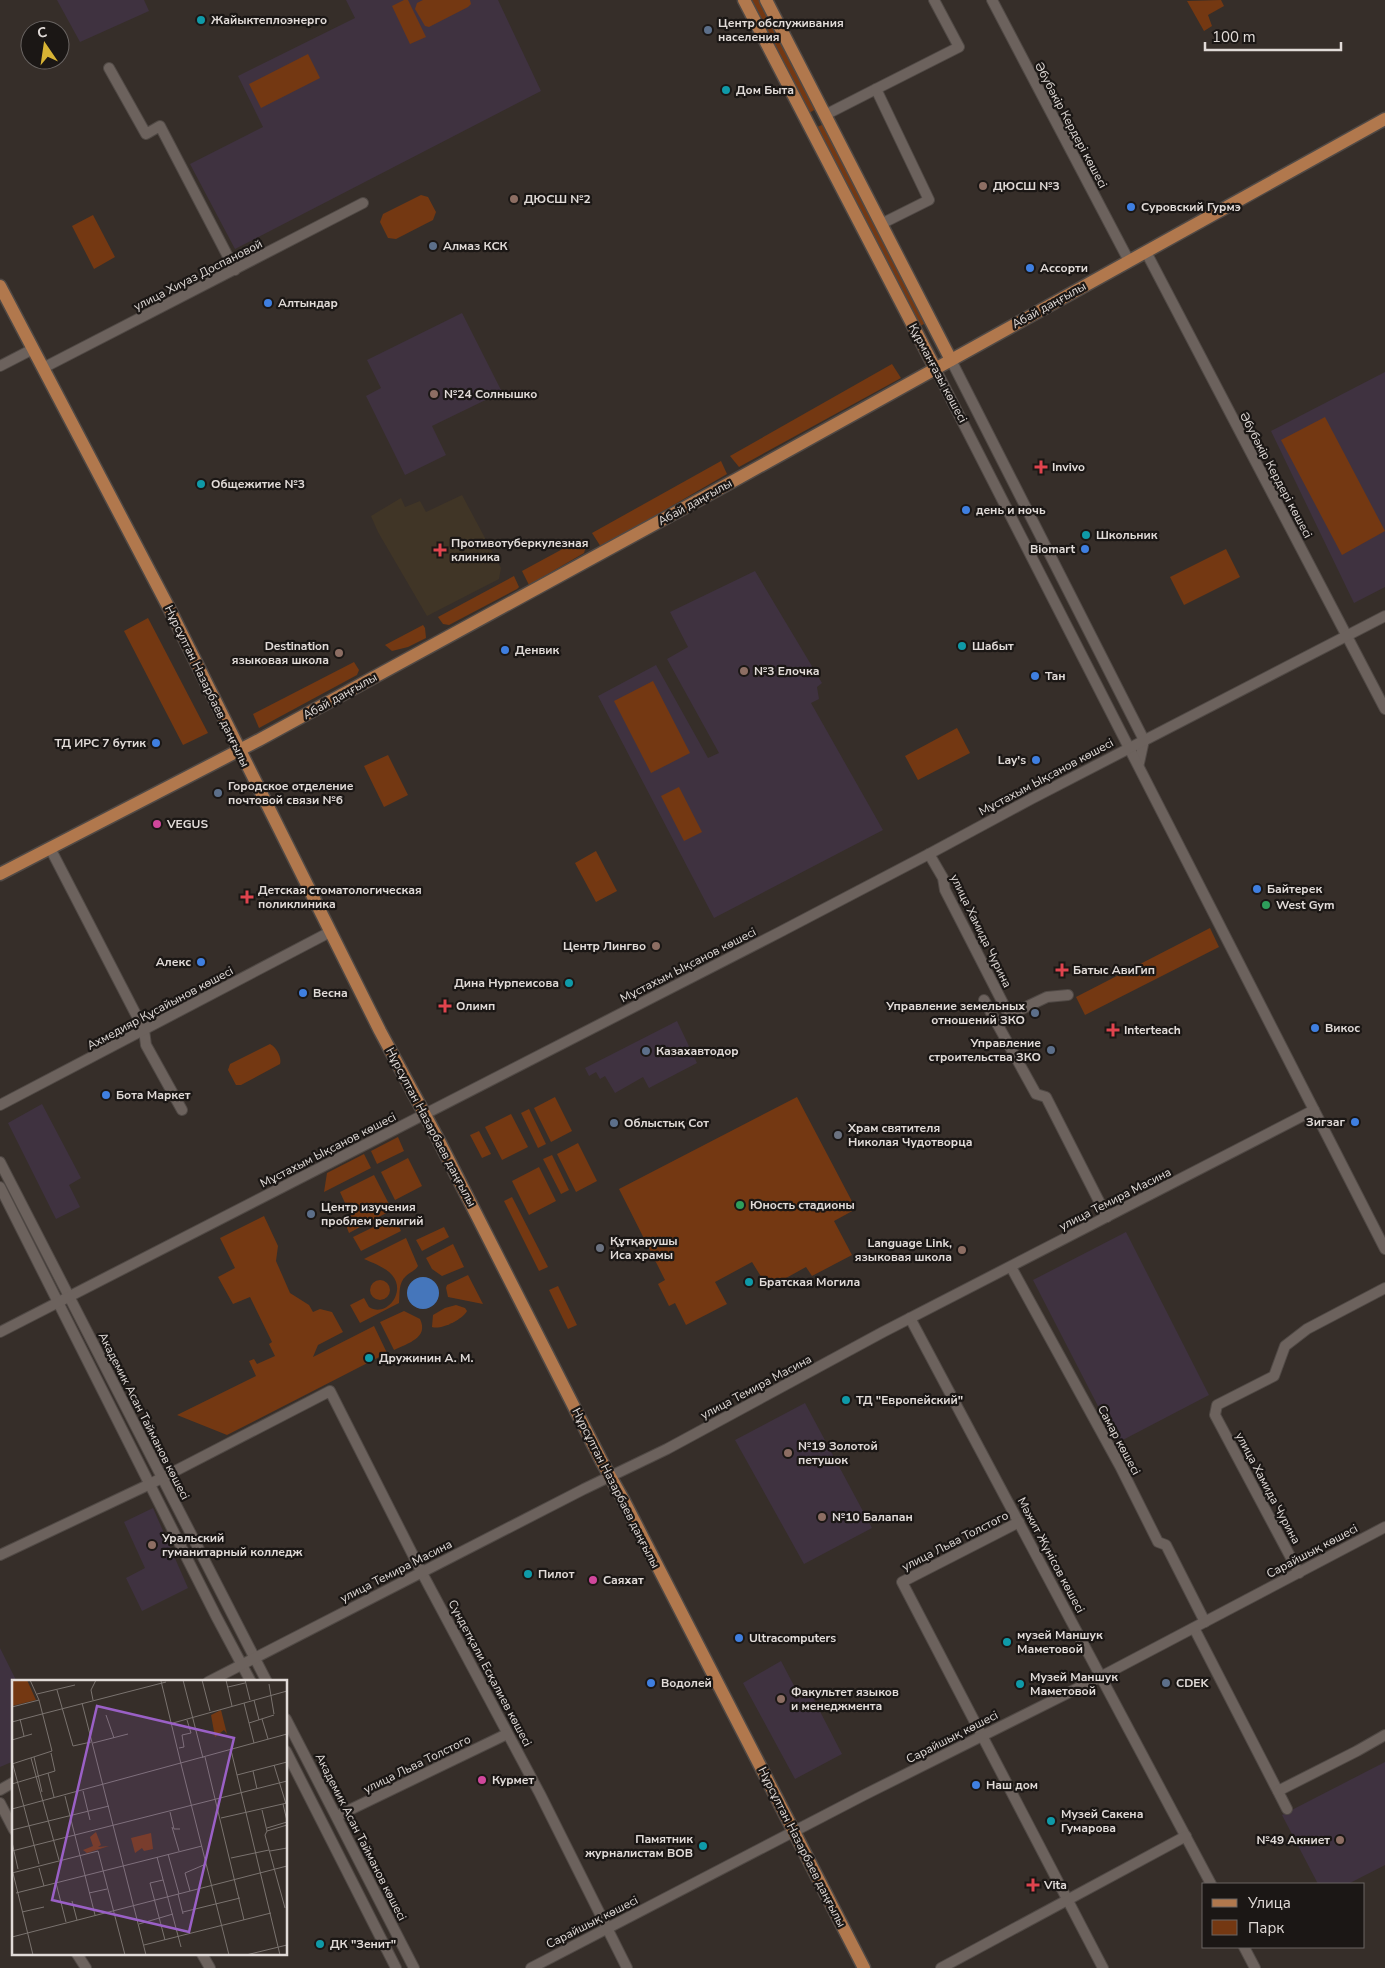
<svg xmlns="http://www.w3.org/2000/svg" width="1385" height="1968" viewBox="0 0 1385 1968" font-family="'Nunito Sans',sans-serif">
	<rect width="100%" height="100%" fill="#362e29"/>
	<!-- education -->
	<g fill="#3f3240">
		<path d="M57 0H144L149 11 80 42Z"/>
		<path d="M346 0H498L541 91 235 249 190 164 263 127 238 76 355 18Z"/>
		<path d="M462 313 502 392 432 426 446 455 405 475 366 396 381 388 367 360Z"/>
		<path d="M1385 372V587L1354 603 1271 431Z"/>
		<path d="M755 571 822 683 817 687 819 699 811 703 883 830 714 918 598 696 656 665 708 758 719 753 667 659 688 647 670 612Z"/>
		<path d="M677 1021 697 1063 649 1088 643 1077 615 1093 605 1076 600 1079 596 1072 589 1076 585 1068Z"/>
		<path d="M42 1104 81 1178 69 1185 80 1207 56 1219 8 1123Z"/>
		<path d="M1126 1232 1209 1395 1117 1443 1033 1280Z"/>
		<path d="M805 1403 872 1528 804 1564 735 1440Z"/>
		<path d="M153 1508 188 1588 142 1611 126 1578 145 1568 124 1522Z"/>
		<path d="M0 1648 17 1682H14V1761L0 1767Z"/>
		<path d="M781 1661 801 1699 811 1694 842 1754 795 1779 743 1683Z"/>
		<path d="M1385 1762V1865L1348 1884H1318L1282 1815Z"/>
	</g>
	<!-- medical -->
	<path fill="#403526" d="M462 495 501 568 499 579 427 616 378 532 371 516 401 498 405 507 420 501 426 512Z"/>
	<!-- green -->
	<g fill="#743812">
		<path d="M404 0H408L426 37 410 44 392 6Z"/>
		<path d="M423 0H470L471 4 468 7 429 27 425 26 415 9 417 3Z"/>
		<path d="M751 0H760L816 109 809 113Z"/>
		<path d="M1221 0 1224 6 1208 15 1212 26 1204 31 1187 1Z"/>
		<path d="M308 54 320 78 261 108 249 84Z"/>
		<path d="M824 124 926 323 920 326 817 127Z"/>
		<path d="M421 195 428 197 436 212 433 220 396 239 388 238 380 222 383 214Z"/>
		<path d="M93 215 115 257 94 269 72 226Z"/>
		<path d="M892 364 901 378 739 467 730 456Z"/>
		<path d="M1325 417 1385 531 1342 555 1281 440Z"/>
		<path d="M721 461 727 474 601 547 592 533Z"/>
		<path d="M581 539 586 546 584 553 529 585 522 571Z"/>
		<path d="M1226 549 1240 577 1184 605 1170 577Z"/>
		<path d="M514 576 519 587 517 589 449 625 443 624 438 617Z"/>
		<path d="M148 618 208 733 183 745 124 631Z"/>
		<path d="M423 625 425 628 426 638 408 647 392 651 385 645Z"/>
		<path d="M354 662 359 670 357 675 259 728 253 714Z"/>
		<path d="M653 681 690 753 651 773 614 701Z"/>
		<path d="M957 728 970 753 918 780 905 756Z"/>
		<path d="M388 755 408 795 384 807 364 766Z"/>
		<path d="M679 787 702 832 684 841 661 796Z"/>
		<path d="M596 851 617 891 596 902 575 863Z"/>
		<path d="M1210 928 1219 947 1085 1015 1076 997Z"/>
		<path d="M270 1044C276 1047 282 1057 280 1064L241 1085H236L228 1070 230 1064Z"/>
		<path d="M555 1097 572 1131 551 1142 534 1108Z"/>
		<path d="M797 1097 856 1209 834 1221 852 1255 812 1276 806 1267 768 1288 752 1262 715 1282 727 1304 686 1325 675 1303 669 1306 658 1284 665 1280 619 1189Z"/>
		<path d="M529 1109 546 1144 538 1148 521 1113Z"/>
		<path d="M511 1114 528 1147 502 1160 485 1127Z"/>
		<path d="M479 1131 491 1154 482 1158 470 1135Z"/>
		<path d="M398 1137 404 1151 377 1164 371 1151Z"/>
		<path d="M578 1143 597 1181 576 1192 557 1154Z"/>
		<path d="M364 1154 371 1168 324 1192 327 1173Z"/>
		<path d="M552 1155 569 1190 561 1194 543 1159Z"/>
		<path d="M408 1158 422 1186 395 1200 381 1172Z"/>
		<path d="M539 1167 556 1201 529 1215 512 1181Z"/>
		<path d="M374 1175 390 1206V1211L349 1233 347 1228 350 1214 340 1192Z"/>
		<path d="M512 1197 548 1267 539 1271 504 1201Z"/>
		<path d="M264 1216 278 1246 276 1261 290 1293 309 1305 313 1312 320 1309 332 1312 343 1332 318 1345 313 1357 374 1326 387 1353 227 1435 177 1415 256 1376 249 1361 254 1359 257 1364 275 1356 269 1344 272 1342 250 1297 233 1304 218 1277 235 1268 220 1238Z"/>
		<path d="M394 1217 401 1231 361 1251 353 1237Z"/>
		<path d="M444 1227 449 1237 422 1251 416 1240Z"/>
		<path d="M406 1238 418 1266C415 1271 410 1272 406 1276 398 1283 400 1294 399 1303L360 1323 350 1305 364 1298 369 1307C386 1318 407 1292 392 1275 385 1267 373 1263 364 1259Z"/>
		<path d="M453 1244 464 1267 442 1276 432 1269 426 1258Z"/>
		<path d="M468 1275 483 1304 448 1297 446 1288 447 1285Z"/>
		<circle cx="380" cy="1290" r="10"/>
		<path d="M558 1286 577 1325 568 1329 549 1290Z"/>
		<path d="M456 1305 465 1308 467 1311C462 1320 441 1330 432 1327L433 1315 445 1308Z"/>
		<path d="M404 1311 420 1319C429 1338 408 1343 394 1350L380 1322Z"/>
	</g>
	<!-- water -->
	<circle fill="#4576bb" cx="423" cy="1293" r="16"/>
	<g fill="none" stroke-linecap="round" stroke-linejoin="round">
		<!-- minor casing -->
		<g stroke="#504945" stroke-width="12">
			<g id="minor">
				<path d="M992 0 1129 261"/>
				<path d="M109 68 146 134 160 126 235 270"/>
				<path d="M825 115 876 89"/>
				<path d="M881 224 929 200 876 89 959 47 934 0"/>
				<path d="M1146 252 1385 709"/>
				<path d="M951 360 1144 740 1139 763"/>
				<path d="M0 366 33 349"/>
				<path d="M43 368 363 203"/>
				<path d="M935 368C1087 661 1235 956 1385 1249"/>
				<path d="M50 848 144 1030 146 1045 182 1110"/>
				<path d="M929 854 943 878 945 890 1009 1015 1047 997 1068 995"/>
				<path d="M984 1000 1036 1094 1046 1097 1107 1217"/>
				<path d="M0 1105 330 932"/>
				<path d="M0 1162 267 1682"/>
				<path d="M0 1187 216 1616 251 1682"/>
				<path d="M1011 1267 1120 1466 1158 1542 1166 1545 1205 1622"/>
				<path d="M910 1318 1211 1884"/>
				<path d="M0 1332 778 933 929 854 1031 799 1385 616"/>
				<path d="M1019 1522 902 1582 1103 1968"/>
				<path d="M0 1555 150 1484 330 1391 421 1571 540 1794 627 1968"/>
				<path d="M1299 1573 1215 1415 1217 1405 1274 1376 1285 1346 1307 1329 1385 1288"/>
				<path d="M1194 1628 1287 1809"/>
				<path d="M208 1682 584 1489 667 1449 883 1332 1314 1110"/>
				<path d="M286 1719 414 1968"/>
				<path d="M286 1751 396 1968"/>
				<path d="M0 1790 14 1782"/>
				<path d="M1278 1791 1357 1751 1385 1735"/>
				<path d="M0 1803 14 1830"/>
				<path d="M337 1816 507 1734"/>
				<path d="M1244 1947 1255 1968"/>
				<path d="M77 1954 86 1968"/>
				<path d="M202 1954 210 1968"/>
				<path d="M531 1968 864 1795 1102 1676 1385 1527"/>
				<path d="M941 1968 1186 1836"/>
			</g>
		</g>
		<!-- major casing -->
		<g stroke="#504945" stroke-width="15">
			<g id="major">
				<path d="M744 0 935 368"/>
				<path d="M766 0 951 360"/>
				<path d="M0 286 170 610 380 1031 438 1139 602 1462 624 1501 864 1968"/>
				<path d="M0 874 259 740 737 479 1385 119"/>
			</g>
		</g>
		<!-- minor -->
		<use href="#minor" stroke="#6c625d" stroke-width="10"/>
		<!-- major -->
		<use href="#major" stroke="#b1784d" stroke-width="12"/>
	</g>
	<!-- markers -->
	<g fill="#0f9aa8" stroke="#1b1715" stroke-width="2">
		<circle cx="201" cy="20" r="5"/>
		<circle cx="726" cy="90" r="5"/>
		<circle cx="201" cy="484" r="5"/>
		<circle cx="1086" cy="535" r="5"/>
		<circle cx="962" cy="646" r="5"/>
		<circle cx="569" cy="983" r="5"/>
		<circle cx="749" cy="1282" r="5"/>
		<circle cx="369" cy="1358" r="5"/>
		<circle cx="846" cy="1400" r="5"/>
		<circle cx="528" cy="1574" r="5"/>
		<circle cx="1007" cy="1642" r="5"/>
		<circle cx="1020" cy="1684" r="5"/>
		<circle cx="1051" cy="1821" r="5"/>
		<circle cx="703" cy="1846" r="5"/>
		<circle cx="320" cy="1944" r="5"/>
	</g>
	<g fill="#5c6f8a" stroke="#1b1715" stroke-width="2">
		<circle cx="708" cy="30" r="5"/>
		<circle cx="433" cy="246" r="5"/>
		<circle cx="218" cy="793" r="5"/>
		<circle cx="1035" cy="1013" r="5"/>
		<circle cx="1051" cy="1050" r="5"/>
		<circle cx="646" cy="1051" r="5"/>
		<circle cx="614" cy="1123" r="5"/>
		<circle cx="311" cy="1214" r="5"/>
		<circle cx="1166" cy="1683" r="5"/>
	</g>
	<g fill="#8d6e63" stroke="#1b1715" stroke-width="2">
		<circle cx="983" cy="186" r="5"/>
		<circle cx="514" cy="199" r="5"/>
		<circle cx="434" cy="394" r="5"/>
		<circle cx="339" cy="653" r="5"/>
		<circle cx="744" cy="671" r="5"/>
		<circle cx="656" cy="946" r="5"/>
		<circle cx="962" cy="1250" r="5"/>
		<circle cx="788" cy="1453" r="5"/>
		<circle cx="822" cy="1517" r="5"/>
		<circle cx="152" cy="1545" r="5"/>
		<circle cx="781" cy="1699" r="5"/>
		<circle cx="1340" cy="1840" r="5"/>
	</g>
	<g fill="#3f7fe0" stroke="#1b1715" stroke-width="2">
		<circle cx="1131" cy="207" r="5"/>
		<circle cx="1030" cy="268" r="5"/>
		<circle cx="268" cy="303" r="5"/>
		<circle cx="966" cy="510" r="5"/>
		<circle cx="1085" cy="549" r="5"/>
		<circle cx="505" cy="650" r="5"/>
		<circle cx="1035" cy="676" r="5"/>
		<circle cx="156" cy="743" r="5"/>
		<circle cx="1036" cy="760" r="5"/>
		<circle cx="1257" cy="889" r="5"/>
		<circle cx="201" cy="962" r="5"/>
		<circle cx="303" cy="993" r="5"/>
		<circle cx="1315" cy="1028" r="5"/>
		<circle cx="106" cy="1095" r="5"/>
		<circle cx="1355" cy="1122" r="5"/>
		<circle cx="739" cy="1638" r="5"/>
		<circle cx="651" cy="1683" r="5"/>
		<circle cx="976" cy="1785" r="5"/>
	</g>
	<g fill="#e0444e" stroke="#1b1715" stroke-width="2">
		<path d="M1038.5 459.5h5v5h5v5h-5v5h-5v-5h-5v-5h5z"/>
		<path d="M437.5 542.5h5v5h5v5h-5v5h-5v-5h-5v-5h5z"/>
		<path d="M244.5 889.5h5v5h5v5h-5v5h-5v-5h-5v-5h5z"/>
		<path d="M1059.5 962.5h5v5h5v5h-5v5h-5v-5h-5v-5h5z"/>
		<path d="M442.5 998.5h5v5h5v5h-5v5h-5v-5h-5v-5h5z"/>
		<path d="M1110.5 1022.5h5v5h5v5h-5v5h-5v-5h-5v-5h5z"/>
		<path d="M1030.5 1877.5h5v5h5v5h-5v5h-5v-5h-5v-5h5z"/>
	</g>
	<g fill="#d1479c" stroke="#1b1715" stroke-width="2">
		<circle cx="157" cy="824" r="5"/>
		<circle cx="593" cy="1580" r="5"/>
		<circle cx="482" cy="1780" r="5"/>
	</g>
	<g fill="#2e9e5b" stroke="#1b1715" stroke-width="2">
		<circle cx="1266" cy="905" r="5"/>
		<circle cx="740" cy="1205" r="5"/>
	</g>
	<g fill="#6b7280" stroke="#1b1715" stroke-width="2">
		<circle cx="838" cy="1135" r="5"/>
		<circle cx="600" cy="1248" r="5"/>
	</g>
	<g text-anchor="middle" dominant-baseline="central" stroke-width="4.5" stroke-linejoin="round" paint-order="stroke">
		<!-- poi labels -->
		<g font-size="12" font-weight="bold" fill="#e1dbd8" stroke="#1b1715" text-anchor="start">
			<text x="211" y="20">Жайыктеплоэнерго</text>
			<text x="718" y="23">Центр обслуживания<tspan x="718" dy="14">наcеления</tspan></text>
			<text x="736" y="90">Дом Быта</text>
			<text x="993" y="186">ДЮСШ №3</text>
			<text x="524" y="199">ДЮСШ №2</text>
			<text x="1141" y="207">Суровский Гурмэ</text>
			<text x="443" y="246">Алмаз КСК</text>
			<text x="1040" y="268">Ассорти</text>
			<text x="278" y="303">Алтындар</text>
			<text x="444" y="394">№24 Солнышко</text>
			<text x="1052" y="467">Invivo</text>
			<text x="211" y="484">Общежитие №3</text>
			<text x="976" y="510">день и ночь</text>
			<text x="1096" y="535">Школьник</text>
			<text x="451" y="543">Противотуберкулезная<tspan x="451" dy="14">клиника</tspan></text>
			<text x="1075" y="549" text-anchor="end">Biomart</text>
			<text x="329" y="646" text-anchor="end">Destination<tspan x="329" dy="14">языковая школа</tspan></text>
			<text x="972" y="646">Шабыт</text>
			<text x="515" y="650">Денвик</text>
			<text x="754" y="671">№3 Елочка</text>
			<text x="1045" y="676">Тан</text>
			<text x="146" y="743" text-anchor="end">ТД ИРС 7 бутик</text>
			<text x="1026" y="760" text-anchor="end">Lay's</text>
			<text x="228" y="786">Городское отделение<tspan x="228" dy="14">почтовой связи №6</tspan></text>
			<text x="167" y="824">VEGUS</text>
			<text x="1267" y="889">Байтерек</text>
			<text x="258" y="890">Детская стоматологическая<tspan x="258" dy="14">поликлиника</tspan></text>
			<text x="1276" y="905">West Gym</text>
			<text x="646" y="946" text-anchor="end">Центр Лингво</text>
			<text x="191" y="962" text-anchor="end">Алекс</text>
			<text x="1073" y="970">Батыс АвиГип</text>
			<text x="559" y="983" text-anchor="end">Дина Нурпеисова</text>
			<text x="313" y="993">Весна</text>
			<text x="456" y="1006">Олимп</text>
			<text x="1025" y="1006" text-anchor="end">Управление земельных<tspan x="1025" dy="14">отношений ЗКО</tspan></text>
			<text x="1325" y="1028">Викос</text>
			<text x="1124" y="1030">Interteach</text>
			<text x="1041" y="1043" text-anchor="end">Управление<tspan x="1041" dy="14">строительства ЗКО</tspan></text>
			<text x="656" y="1051">Казахавтодор</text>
			<text x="116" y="1095">Бота Маркет</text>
			<text x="1345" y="1122" text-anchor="end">Зигзаг</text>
			<text x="624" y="1123">Облыстық Сот</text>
			<text x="848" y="1128">Храм святителя<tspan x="848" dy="14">Николая Чудотворца</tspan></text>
			<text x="750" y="1205">Юность стадионы</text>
			<text x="321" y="1207">Центр изучения<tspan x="321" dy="14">проблем религий</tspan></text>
			<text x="610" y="1241">Құтқарушы<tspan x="610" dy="14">Иса храмы</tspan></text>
			<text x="952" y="1243" text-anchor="end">Language Link,<tspan x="952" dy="14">языковая школа</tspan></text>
			<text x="759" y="1282">Братская Могила</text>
			<text x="379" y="1358">Дружинин А. М.</text>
			<text x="856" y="1400">ТД "Европейский"</text>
			<text x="798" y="1446">№19 Золотой<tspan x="798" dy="14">петушок</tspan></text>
			<text x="832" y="1517">№10 Балапан</text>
			<text x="162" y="1538">Уральский<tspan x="162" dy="14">гуманитарный колледж</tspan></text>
			<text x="538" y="1574">Пилот</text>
			<text x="603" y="1580">Саяхат</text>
			<text x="1017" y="1635">музей Маншук<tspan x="1017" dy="14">Маметовой</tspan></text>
			<text x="749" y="1638">Ultracomputers</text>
			<text x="1030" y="1677">Музей Маншук<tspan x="1030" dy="14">Маметовой</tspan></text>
			<text x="661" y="1683">Водолей</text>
			<text x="1176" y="1683">CDEK</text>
			<text x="791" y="1692">Факультет языков<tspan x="791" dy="14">и менеджмента</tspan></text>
			<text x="492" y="1780">Курмет</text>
			<text x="986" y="1785">Наш дом</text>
			<text x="1061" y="1814">Музей Сакена<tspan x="1061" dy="14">Гумарова</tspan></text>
			<text x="693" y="1839" text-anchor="end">Памятник<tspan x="693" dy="14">журналистам ВОВ</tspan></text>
			<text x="1330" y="1840" text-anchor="end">№49 Акниет</text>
			<text x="1044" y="1885">Vita</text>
			<text x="330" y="1944">ДК "Зенит"</text>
		</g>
		<!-- street labels -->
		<g font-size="12" fill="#e1dbd8" stroke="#1b1715">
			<text transform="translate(1071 125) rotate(62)">Әбубәкір Кердері көшесі</text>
			<text transform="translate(198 275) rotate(-27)">улица Хиуаз Доспановой</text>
			<text transform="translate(1049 305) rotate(-29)">Абай даңғылы</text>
			<text transform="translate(938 373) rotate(62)">Құрманғазы көшесі</text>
			<text transform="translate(1276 475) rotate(62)">Әбубәкір Кердері көшесі</text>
			<text transform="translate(695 502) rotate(-29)">Абай даңғылы</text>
			<text transform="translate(207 686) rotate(64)">Нұрсұлтан Назарбаев даңғылы</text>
			<text transform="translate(340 696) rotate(-29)">Абай даңғылы</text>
			<text transform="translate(1046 777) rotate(-28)">Мұстахым Ықсанов көшесі</text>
			<text transform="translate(981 931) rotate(64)">улица Хамида Чурина</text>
			<text transform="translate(688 965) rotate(-27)">Мұстахым Ықсанов көшесі</text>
			<text transform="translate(160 1008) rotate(-28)">Ахмедияр Құсайынов көшесі</text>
			<text transform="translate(431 1127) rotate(62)">Нұрсұлтан Назарбаев даңғылы</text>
			<text transform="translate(328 1150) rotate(-27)">Мұстахым Ықсанов көшесі</text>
			<text transform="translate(1115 1199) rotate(-27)">улица Темира Масина</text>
			<text transform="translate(756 1387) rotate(-28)">улица Темира Масина</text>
			<text transform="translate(144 1416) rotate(63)">Академик Асан Тайманов көшесі</text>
			<text transform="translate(1119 1440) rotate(62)">Самар көшесі</text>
			<text transform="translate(616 1488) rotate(63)">Нұрсұлтан Назарбаев даңғылы</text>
			<text transform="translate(1268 1488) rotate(62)">улица Хамида Чурина</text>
			<text transform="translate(955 1541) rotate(-27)">улица Льва Толстого</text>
			<text transform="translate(1312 1551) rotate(-28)">Сарайшық көшесі</text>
			<text transform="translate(1051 1555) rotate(62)">Мәжит Жүнісов көшесі</text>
			<text transform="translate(396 1571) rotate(-27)">улица Темира Масина</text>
			<text transform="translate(490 1673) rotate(62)">Сүндетқали Есқалиев көшесі</text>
			<text transform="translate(952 1737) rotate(-27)">Сарайшық көшесі</text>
			<text transform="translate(417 1764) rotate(-26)">улица Льва Толстого</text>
			<text transform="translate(361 1837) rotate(63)">Академик Асан Тайманов көшесі</text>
			<text transform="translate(802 1847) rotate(63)">Нұрсұлтан Назарбаев даңғылы</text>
			<text transform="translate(592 1922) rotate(-27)">Сарайшық көшесі</text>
		</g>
	</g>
	<!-- overview -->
	<g transform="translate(12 1680)">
		<rect width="275" height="275" fill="#362e29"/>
		<path d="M0 0H15L24 20 0 26ZM209 30 215 54 212 50 203 57 199 35ZM84 152 89 165 86 167 97 166 75 173 71 170 81 166 78 157ZM139 153 141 169 132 171 130 168 123 173 119 158Z" fill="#743812"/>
		<path fill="none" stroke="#7a736f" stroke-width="1" d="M171 0 191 78M190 0 198 31M214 0 220 26M233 0 238 20M149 1 169 84M257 4 262 34M216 7 233 3M45 10 61 66 79 62M25 14 63 5M81 20 79 10 84 0M242 20 247 40M70 23 134 275M232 23 242 63M0 27 27 20M30 34 154 2M94 35 102 58M8 39 12 56M250 39 256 59M0 42 30 34M161 43 275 11M237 43 262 35M0 60 20 54M81 63 116 54M167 68 172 67 170 55 179 53 175 40M219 70 268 275M22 77 30 112M193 77 232 240M19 78 47 180M0 81 27 184M0 84 40 71 27 20 18 0M169 84 217 275M262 85 274 124M241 91 245 109M36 93 42 117M225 95 275 82M0 104 43 91 39 73M71 111 78 140M53 116 83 235M271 124 275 141M0 129 275 54M250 130 255 151 253 155 273 228M158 132 162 149H168M209 138 275 123M160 147 167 171M255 148 275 142M0 150 97 126M255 151 275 145M0 162 6 189M0 171 275 101M258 171 275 168M156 174 167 214M145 177 169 267M219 178 257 170M27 188 32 206M0 193 86 171 113 275M1 193 21 275M151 200 138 203 153 260M44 203 54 242M178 211 173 193 194 184M4 213 190 166M77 213 95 209M166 214 171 234M60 221 65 240M10 232 32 227M171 232 228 218M127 244 161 234M0 257 275 186M132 265 259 233M234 275 275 265"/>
		<path fill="#9a60c6" fill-opacity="0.15" stroke="#9a60c6" stroke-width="2.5" d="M85 26 222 58 177 252 40 220Z"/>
		<rect width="275" height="275" fill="none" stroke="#e1dbd8" stroke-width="2.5"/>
	</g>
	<!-- legend -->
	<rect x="1202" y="1883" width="162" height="65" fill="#1b1715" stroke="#6a6563"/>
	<rect x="1212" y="1899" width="25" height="8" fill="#b1784d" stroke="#6a6563"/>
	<text x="1248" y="1908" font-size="15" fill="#e1dbd8">Улица</text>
	<rect x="1212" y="1920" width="25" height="15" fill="#743812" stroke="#6a6563"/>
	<text x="1248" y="1933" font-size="15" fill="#e1dbd8">Парк</text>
	<!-- north arrow -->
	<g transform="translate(45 45) rotate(347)"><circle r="24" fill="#1b1715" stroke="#6a6563"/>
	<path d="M0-4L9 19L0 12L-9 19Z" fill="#d8b434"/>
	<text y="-8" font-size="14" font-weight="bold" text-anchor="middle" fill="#e1dbd8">С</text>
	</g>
	<!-- scale -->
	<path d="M1205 42v8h136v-8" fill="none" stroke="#e1dbd8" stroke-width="2.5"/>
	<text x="1212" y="42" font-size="15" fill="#e1dbd8" stroke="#1b1715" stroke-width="4" paint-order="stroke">100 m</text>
</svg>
